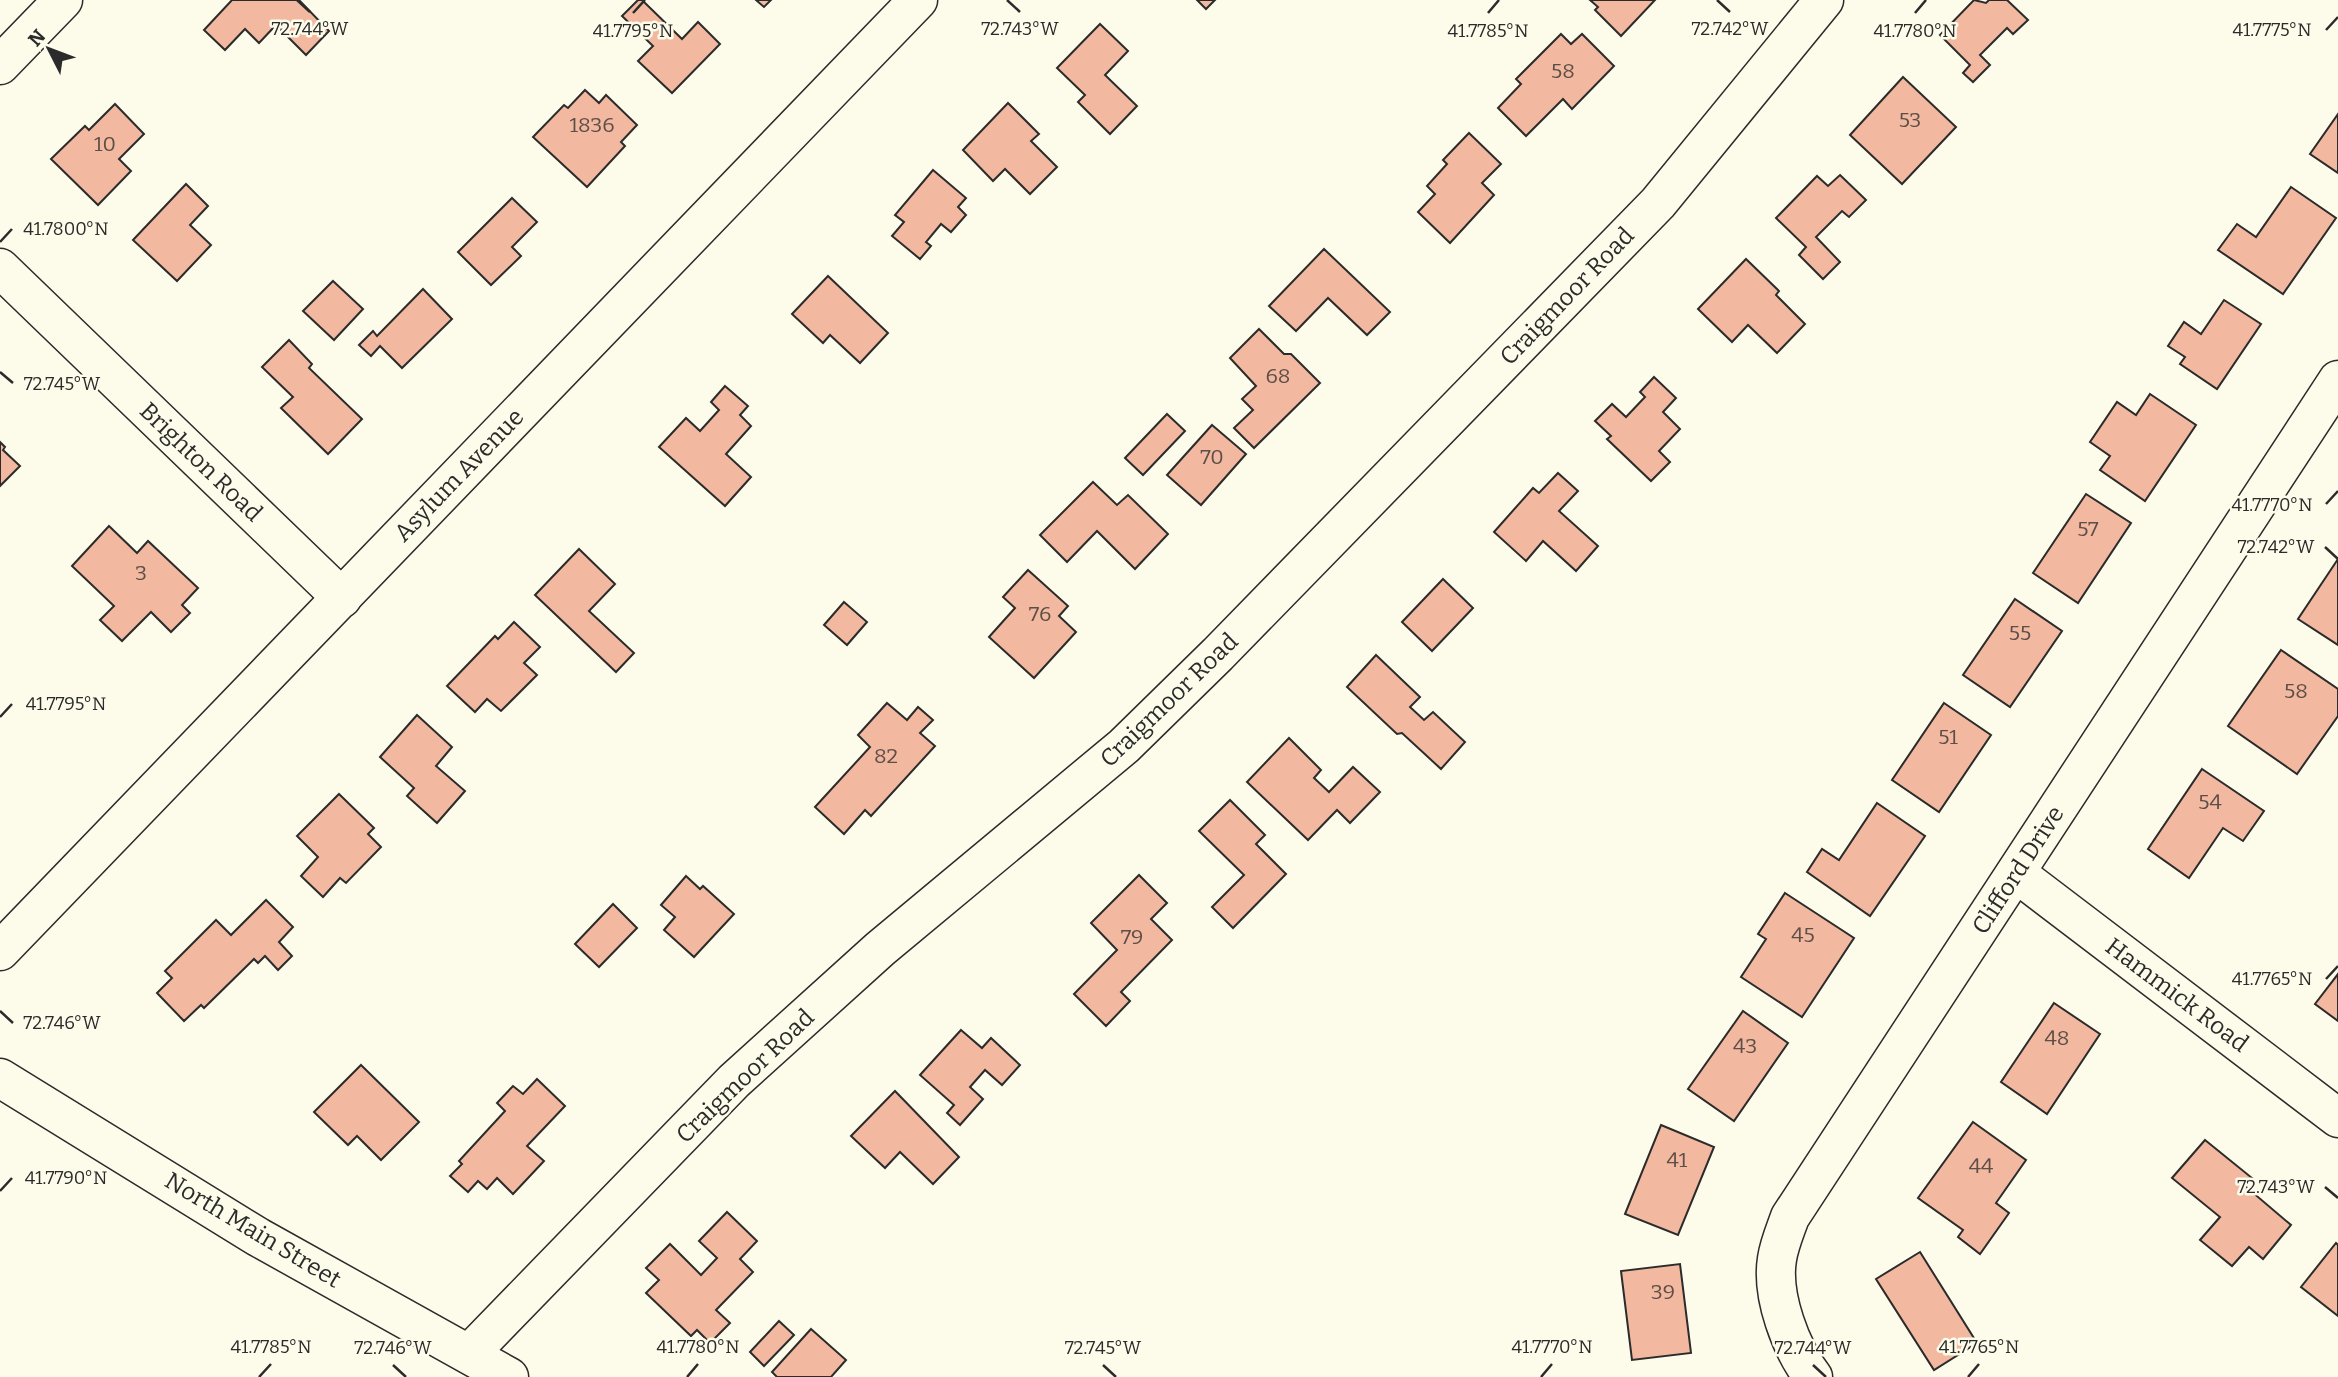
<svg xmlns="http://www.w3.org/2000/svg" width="2338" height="1377" viewBox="0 0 2338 1377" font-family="Bitter,serif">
	<rect width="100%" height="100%" fill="#fdfbea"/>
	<!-- building -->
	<g fill="#f2b8a0" stroke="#2b2b2b" stroke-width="2">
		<path d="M232 0H299L329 31 306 55 276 25 259 43 245 29 225 50 204 30Z"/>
		<path d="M638 0H642L682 39 698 22 720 44 672 93 638 61 653 46 622 16Z"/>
		<path d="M756 0H771L764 7Z"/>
		<path d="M1197 0H1215L1206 9Z"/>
		<path d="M1590 0H1655L1621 36 1595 10 1598 7Z"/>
		<path d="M1974 0 1986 3 1989 0H2007L2028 20 2013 34 2007 28 1980 55 1990 65 1973 82 1963 73 1970 65 1940 35Z"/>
		<path d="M1100 24 1128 51 1105 75 1137 106 1110 134 1078 102 1085 95 1057 68Z"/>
		<path d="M1561 34 1571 44 1582 34 1614 66 1572 109 1563 99 1526 136 1498 108 1521 84 1516 79Z"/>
		<path d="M1903 77 1956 127 1902 184 1850 135Z"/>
		<path d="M585 90 599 103 606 95 637 125 621 142 625 146 587 187 533 137 564 105 568 108Z"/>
		<path d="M1008 103 1039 134 1031 141 1057 167 1030 194 1005 169 993 181 963 150Z"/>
		<path d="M115 104 144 134 119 159 131 171 98 205 51 159 85 126 89 130Z"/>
		<path d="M2338 114V173L2310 154Z"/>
		<path d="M1469 133 1501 164 1482 183 1494 195 1450 243 1418 212 1435 194 1427 186 1447 164 1443 160Z"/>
		<path d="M933 170 966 198 958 207 966 215 951 232 941 224 926 242 931 246 920 259 892 236 904 222 895 215Z"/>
		<path d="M1840 175 1866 200 1849 217 1842 211 1816 237 1840 262 1823 279 1799 255 1806 247 1776 218 1817 176 1828 186Z"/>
		<path d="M186 184 208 206 190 225 211 245 177 281 133 240Z"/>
		<path d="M2291 187 2336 218 2283 294 2218 250 2237 224 2256 237Z"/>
		<path d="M512 198 537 222 512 247 521 256 491 285 458 252Z"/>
		<path d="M1324 249 1390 312 1367 335 1328 298 1296 331 1269 306Z"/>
		<path d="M1746 259 1779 291 1776 295 1805 324 1777 353 1748 325 1732 342 1698 309Z"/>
		<path d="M828 276 888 333 860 363 830 335 823 343 792 314Z"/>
		<path d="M333 281 363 309 334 340 303 311Z"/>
		<path d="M423 289 452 319 402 368 380 346 371 356 359 345 373 331 377 336Z"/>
		<path d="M2224 300 2261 324 2217 389 2180 364 2185 357 2168 346 2184 322 2201 334Z"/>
		<path d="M1259 329 1284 354H1291L1320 383 1254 448 1234 428 1253 410 1242 399 1256 386 1230 358Z"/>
		<path d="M289 340 312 364 309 368 362 419 328 454 281 408 293 397 262 367Z"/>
		<path d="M1654 377 1676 398 1663 412 1680 429 1659 451 1670 462 1651 481 1607 439 1611 436 1595 421 1612 404 1626 417 1645 397 1640 392Z"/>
		<path d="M725 386 748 406 740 415 751 426 726 454 751 477 725 506 659 447 686 418 700 431 719 410 711 402Z"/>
		<path d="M2150 394 2196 425 2145 501 2100 470 2110 456 2090 442 2117 402 2136 415Z"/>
		<path d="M1167 414 1185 431 1143 475 1125 458Z"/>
		<path d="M1212 425 1246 454 1201 505 1167 475Z"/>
		<path d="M0 442 5 447 3 450 20 466 0 486Z"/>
		<path d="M1558 473 1578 491 1559 511 1598 546 1576 571 1543 541 1526 561 1494 532 1533 488 1539 493Z"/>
		<path d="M1093 482 1117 505 1128 495 1168 534 1135 569 1097 531 1067 562 1040 535Z"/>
		<path d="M2086 494 2131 523 2078 603 2033 573Z"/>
		<path d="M109 526 137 553 148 541 198 588 182 605 190 613 171 632 151 612 122 641 100 620 114 606 72 566Z"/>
		<path d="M579 549 615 584 589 611 634 653 616 672 535 595Z"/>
		<path d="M2338 559V645L2298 619Z"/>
		<path d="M1028 570 1068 606 1059 616 1076 632 1034 678 989 637 1015 608 1003 597Z"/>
		<path d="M1443 579 1473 608 1432 651 1402 622Z"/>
		<path d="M2015 599 2062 631 2010 707 1963 675Z"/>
		<path d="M844 602 867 622 847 645 824 625Z"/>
		<path d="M514 622 540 647 524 663 537 675 501 711 487 699 475 712 447 686 495 636 498 639Z"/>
		<path d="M2281 650 2338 689V716L2297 774 2228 726Z"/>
		<path d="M1376 655 1420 697 1410 707 1424 720 1433 712 1465 742 1441 769 1402 733 1397 734 1347 687Z"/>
		<path d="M887 703 907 720 918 707 933 720 920 733 935 746 871 816 865 810 844 834 815 807 870 747 858 735Z"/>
		<path d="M1944 703 1991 735 1939 812 1892 780Z"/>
		<path d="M417 715 452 747 436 766 465 791 437 823 407 796 414 788 380 757Z"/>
		<path d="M1289 738 1321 770 1314 778 1329 792 1353 767 1380 792 1350 823 1337 810 1308 840 1247 782Z"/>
		<path d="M2202 769 2264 811 2243 841 2223 828 2189 878 2148 849Z"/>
		<path d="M339 794 374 828 368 834 381 847 346 883 340 878 323 897 301 876 318 857 297 836Z"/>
		<path d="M1230 800 1265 835 1256 844 1286 874 1233 928 1212 907 1244 875 1199 831Z"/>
		<path d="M1877 803 1925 836 1870 916 1807 872 1822 849 1839 860Z"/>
		<path d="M1139 875 1167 903 1151 919 1172 940 1121 992 1130 1001 1106 1026 1074 994 1117 950 1091 923Z"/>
		<path d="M686 876 700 889 703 886 734 914 694 957 664 930 675 917 661 905Z"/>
		<path d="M1785 893 1854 938 1802 1017 1741 977 1766 939 1758 934Z"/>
		<path d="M266 900 293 927 279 942 292 956 278 970 265 956 258 963 254 959 204 1008 201 1005 184 1021 157 993 172 978 165 971 216 920 231 935Z"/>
		<path d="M613 904 637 928 599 967 575 944Z"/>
		<path d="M2338 974V1021L2315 1004Z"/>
		<path d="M2054 1003 2100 1034 2047 1114 2001 1082Z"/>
		<path d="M1743 1011 1788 1043 1734 1121 1688 1089Z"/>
		<path d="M961 1030 982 1048 991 1038 1020 1065 1002 1085 985 1070 970 1087 983 1099 960 1125 947 1113 954 1105 920 1075Z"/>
		<path d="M361 1065 419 1122 381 1160 357 1136 348 1145 314 1112Z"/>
		<path d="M537 1079 565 1106 527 1146 544 1161 513 1194 497 1178 487 1189 478 1181 468 1192 450 1176 462 1164 459 1161 505 1111 497 1103 513 1086 523 1094Z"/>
		<path d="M895 1091 959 1157 933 1184 900 1152 885 1168 851 1136Z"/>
		<path d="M1973 1122 2026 1160 1996 1203 2009 1213 1980 1254 1958 1237 1963 1230 1918 1198Z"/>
		<path d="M1661 1125 1714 1147 1678 1235 1625 1214Z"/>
		<path d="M2205 1140 2252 1178 2245 1186 2291 1225 2263 1259 2249 1247 2232 1266 2200 1240 2220 1217 2172 1178Z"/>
		<path d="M727 1212 757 1241 740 1259 753 1272 716 1310 730 1323 710 1343 697 1330 691 1336 646 1293 659 1280 646 1268 670 1244 701 1275 717 1258 699 1241Z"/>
		<path d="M2336 1243 2338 1245V1316L2301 1287Z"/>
		<path d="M1920 1252 1977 1343 1934 1370 1876 1279Z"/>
		<path d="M1680 1264 1691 1353 1632 1360 1621 1271Z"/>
		<path d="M779 1321 794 1335 764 1366 750 1352Z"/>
		<path d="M811 1329 846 1360 831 1377H777L772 1372Z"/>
	</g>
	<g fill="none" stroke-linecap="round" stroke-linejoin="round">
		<!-- minor casing -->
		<g stroke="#2b2b2b" stroke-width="41">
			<g id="minor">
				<path d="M0 65 63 0"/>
				<path d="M0 268 342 598"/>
				<path d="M2016 873 2338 1118"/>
				<path d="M469 1354 734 1081 880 949 1124 746 1218 654 1658 203 1824 0"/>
				<path d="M1813 1377C1791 1349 1771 1296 1777 1259 1779 1245 1785 1231 1790 1217L2338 380"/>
			</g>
		</g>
		<!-- major casing -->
		<g stroke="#2b2b2b" stroke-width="41">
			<g id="major">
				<path d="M0 951 918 0"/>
				<path d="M0 1078 258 1237 509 1377"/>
			</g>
		</g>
		<!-- minor -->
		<use href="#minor" stroke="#fdfbea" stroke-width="38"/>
		<!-- major -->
		<use href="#major" stroke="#fdfbea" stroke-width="38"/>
	</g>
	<!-- ticks -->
	<path fill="none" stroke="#2b2b2b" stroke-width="2.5" d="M297 0 310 12M1007 0 1020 12M1717 0 1730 12M633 13 645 0M1488 13 1499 0M1915 13 1926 0M2326 30 2338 17M0 242 12 229M0 372 13 383M2326 504 2338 491M2325 547 2338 559M0 717 12 704M2326 979 2338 966M0 1011 13 1023M2325 1187 2338 1198M0 1191 12 1178M393 1365 406 1377M1103 1365 1116 1377M1813 1365 1826 1377M259 1377 271 1364M687 1377 698 1364M1541 1377 1552 1364M1968 1377 1979 1364"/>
	<g text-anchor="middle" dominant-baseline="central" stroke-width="5" stroke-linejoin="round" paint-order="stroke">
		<!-- number labels -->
		<g font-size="21" fill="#5d4e48">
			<text x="1563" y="71">58</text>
			<text x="1910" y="120">53</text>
			<text x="592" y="125">1836</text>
			<text x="105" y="144">10</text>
			<text x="1278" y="376">68</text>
			<text x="1212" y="457">70</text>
			<text x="2088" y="529">57</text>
			<text x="141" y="573">3</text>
			<text x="1040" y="614">76</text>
			<text x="2020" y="633">55</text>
			<text x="2296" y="691">58</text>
			<text x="1948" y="737">51</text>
			<text x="886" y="756">82</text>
			<text x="2210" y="802">54</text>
			<text x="1803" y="935">45</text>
			<text x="1132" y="937">79</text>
			<text x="2057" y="1038">48</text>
			<text x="1745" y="1046">43</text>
			<text x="1677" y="1160">41</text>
			<text x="1981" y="1166">44</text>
			<text x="1663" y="1292">39</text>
		</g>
		<!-- street labels -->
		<g font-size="24" fill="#2b2b2b" stroke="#fdfbea">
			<text transform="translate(1567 296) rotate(-46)">Craigmoor Road</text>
			<text transform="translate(201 462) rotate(44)">Brighton Road</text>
			<text transform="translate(459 475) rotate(-46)">Asylum Avenue</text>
			<text transform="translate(1169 700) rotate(-44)">Craigmoor Road</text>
			<text transform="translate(2018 870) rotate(-57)">Clifford Drive</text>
			<text transform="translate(2177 995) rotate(37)">Hammick Road</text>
			<text transform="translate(745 1076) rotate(-44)">Craigmoor Road</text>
			<text transform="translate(253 1230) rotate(31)">North Main Street</text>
		</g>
	</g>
	<g font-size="18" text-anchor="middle" fill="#2b2b2b" stroke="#fdfbea" stroke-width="5" stroke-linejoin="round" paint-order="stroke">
		<text x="310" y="35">72.744°W</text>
		<text x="1020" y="35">72.743°W</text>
		<text x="1730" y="35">72.742°W</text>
		<text x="2272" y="36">41.7775°N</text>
		<text x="633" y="37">41.7795°N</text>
		<text x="1488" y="37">41.7785°N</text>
		<text x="1915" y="37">41.7780°N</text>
		<text x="66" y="235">41.7800°N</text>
		<text x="62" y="390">72.745°W</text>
		<text x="2272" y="511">41.7770°N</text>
		<text x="2276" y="553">72.742°W</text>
		<text x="66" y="710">41.7795°N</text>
		<text x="2272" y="985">41.7765°N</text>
		<text x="62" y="1029">72.746°W</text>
		<text x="66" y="1184">41.7790°N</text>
		<text x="2276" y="1193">72.743°W</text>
		<text x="271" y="1353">41.7785°N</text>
		<text x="698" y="1353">41.7780°N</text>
		<text x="1552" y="1353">41.7770°N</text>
		<text x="1979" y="1353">41.7765°N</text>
		<text x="393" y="1354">72.746°W</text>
		<text x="1103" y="1354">72.745°W</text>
		<text x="1813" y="1354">72.744°W</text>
	</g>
	<!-- north arrow -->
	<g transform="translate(49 49) rotate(312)" stroke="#fdfbea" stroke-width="5" paint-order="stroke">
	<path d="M0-5L12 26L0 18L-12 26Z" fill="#2b2b2b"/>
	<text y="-10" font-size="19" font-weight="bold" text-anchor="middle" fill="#2b2b2b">N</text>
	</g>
</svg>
